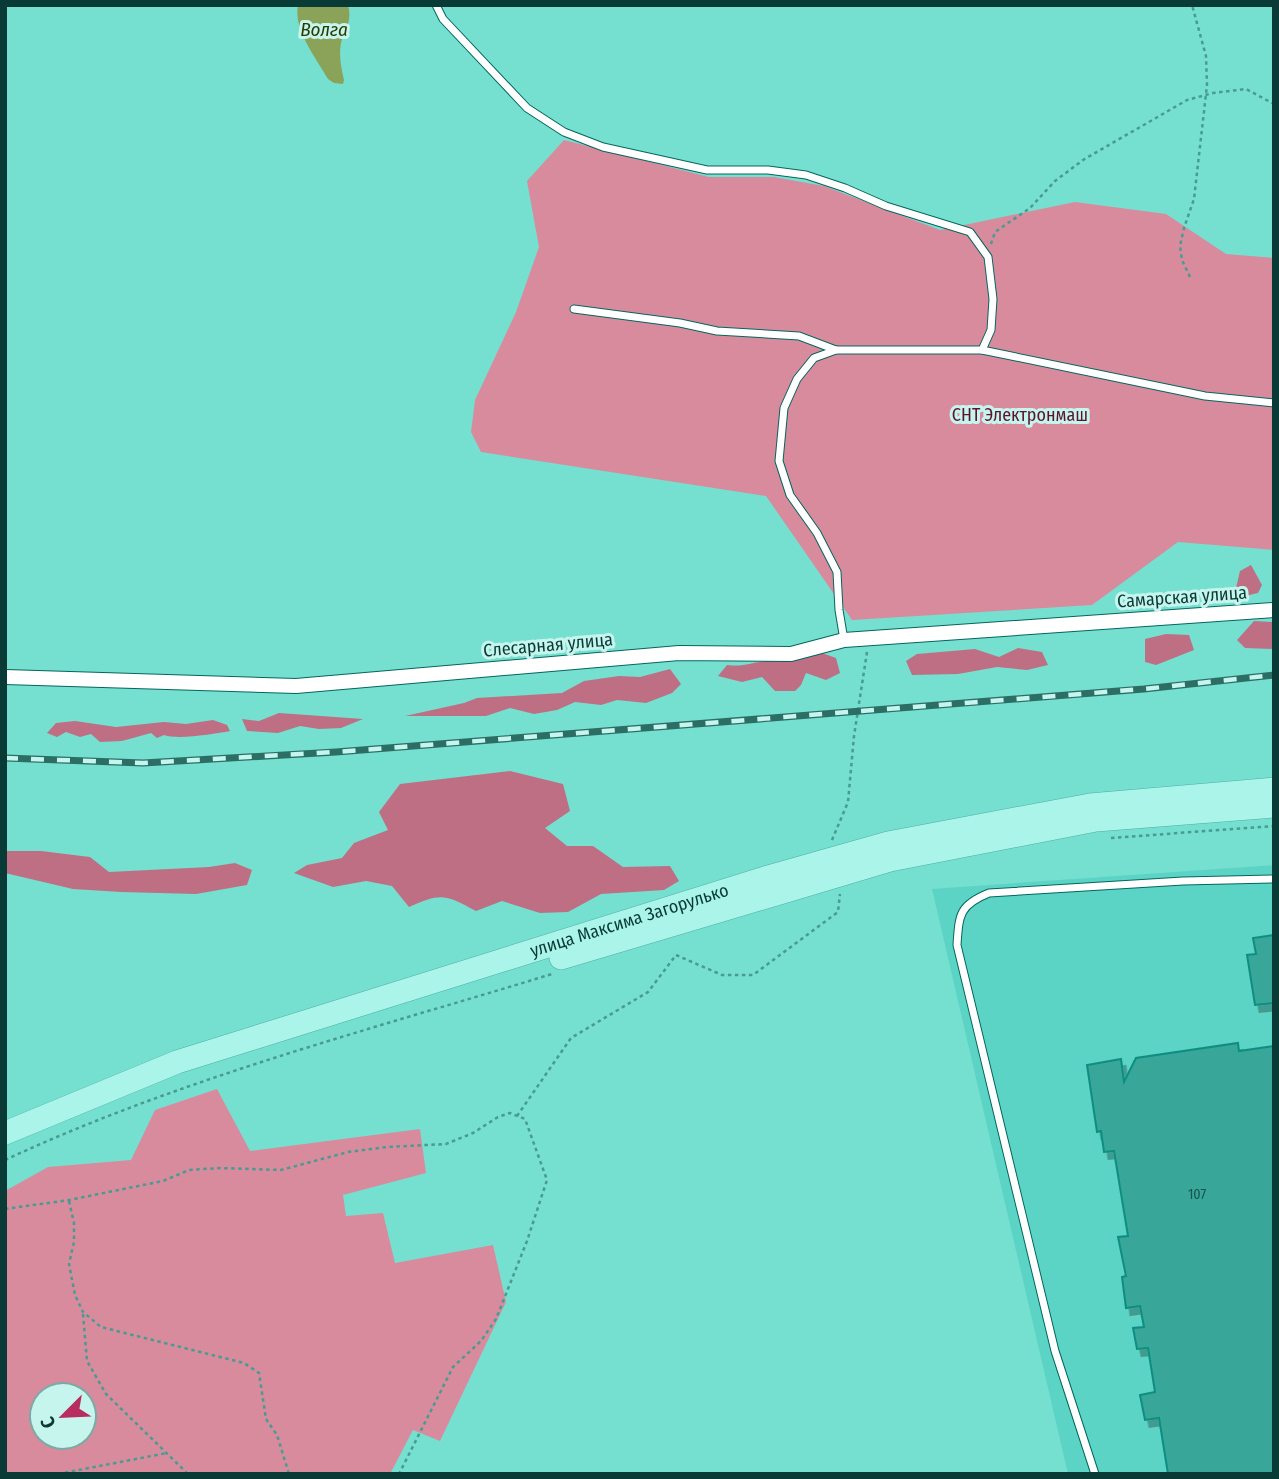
<svg xmlns="http://www.w3.org/2000/svg" width="1279" height="1479" viewBox="0 0 1279 1479" font-family="'Fira Sans Condensed',sans-serif">
	<defs>
		<filter id="shadow"><feDropShadow dx="4.5" dy="7" stdDeviation="0" flood-color="#0004"/></filter>
	</defs>
	<rect width="100%" height="100%" fill="#75dfd0"/>
	<!-- built -->
	<path fill="#5cd4c5" d="M1274 865V1474H1068L932 889Z"/>
	<!-- green -->
	<g fill="#d98b9e" fill-rule="evenodd">
		<path d="M564 140 709 177H774L824 186 940 230 1075 202 1166 214 1226 254 1274 258V550L1178 542 1092 605 852 620 766 496 481 452 471 432 475 400 516 312 539 247 527 181Z"/>
		<path d="M217 1089 250 1151 420 1129 426 1173 343 1195 346 1216 383 1213 395 1263 493 1245 506 1302 440 1441 413 1430 390 1474H5V1191L48 1167 131 1160 155 1110ZM42 1395H84V1437H42Z"/>
	</g>
	<!-- forest -->
	<g fill="#bf6f83">
		<path d="M1251 565 1262 585 1258 593 1245 596 1236 588 1240 571Z"/>
		<path d="M1254 621 1274 622V649L1245 648 1237 640Z"/>
		<path d="M1166 634 1189 635 1194 650 1156 665 1145 662V639Z"/>
		<path d="M1018 648 1042 652 1048 665 1027 670 997 667 958 674 912 675 906 661 917 654 975 649 999 657Z"/>
		<path d="M822 653 836 658 840 673 826 680 806 673 801 685 795 691H775L762 677 742 682 718 676 727 665C745 667 749 663 766 661 785 659 803 658 822 653Z"/>
		<path d="M670 669 681 684 672 693 646 703 617 700 601 705 575 702 557 710 534 714 510 708 486 716H405L464 703 477 698 562 693 584 681 619 676 640 677Z"/>
		<path d="M279 713 363 719 341 728 319 729 300 726 278 733 247 731 242 719 259 721Z"/>
		<path d="M213 720 227 725 230 731C214 734 178 740 164 735L157 738 151 733 122 741 100 742 91 734 80 737 66 732 57 737 47 733 56 723 75 721 116 727 164 722 186 724Z"/>
		<path d="M510 771 563 784 570 811 545 828 567 846H593L623 867 670 866 679 881 664 890 601 894 568 912 540 913 502 901 476 911C446 895 442 892 409 907L392 886 366 881 333 887 294 873 307 865 342 858 354 843 388 830 379 812 400 784Z"/>
		<path d="M5 851H41L90 857 109 872 209 867 235 863 252 870 247 885 196 894 121 892 73 889 5 873Z"/>
	</g>
	<!-- water -->
	<path fill="#8aa359" d="M298 5H348C352 19 347 26 342 39 338 52 341 67 344 80L343 84 334 83 328 79C316 58 293 29 298 5Z"/>
	<!-- building -->
	<g fill="#37a699" stroke="#0d8e81" stroke-width="2" filter="url(#shadow)">
		<path d="M1274 935V1003L1255 1005 1247 955 1256 954 1253 938Z"/>
		<path d="M1238 1043 1239 1051 1274 1046V1474H1168L1159 1418 1145 1420 1140 1395 1155 1392 1148 1348 1137 1349 1133 1328 1144 1327 1140 1306 1126 1308 1122 1277 1126 1276 1118 1237 1128 1236 1114 1151 1104 1152 1101 1131 1097 1132 1087 1065 1121 1059 1124 1082 1136 1058Z"/>
	</g>
	<g fill="none" stroke-linecap="round" stroke-linejoin="round">
		<!-- lane casing -->
		<g stroke="#04665d" stroke-width="9">
			<g id="lane">
				<path d="M436 5 443 19 527 108 564 132 603 147 707 170H768L806 175 845 188 886 206 970 232 988 257 993 299 991 330 982 350"/>
				<path d="M574 309 680 323 717 331 799 336 836 350"/>
				<path d="M844 640 839 610 837 572 817 533 790 495 779 461 784 408 797 379 814 358 836 350H982L1205 396 1274 403"/>
				<path d="M1095 1474 1055 1351 957 945C959 915 959 905 989 893L1183 881 1274 879"/>
			</g>
		</g>
		<!-- street casing -->
		<g stroke="#04665d" stroke-width="16">
			<path id="street" d="M5 677 296 686 679 653 791 654 844 640 1274 610"/>
		</g>
		<!-- primary casing -->
		<g stroke="#4daea2" stroke-width="24">
			<g id="primary">
				<path d="M561 958 890 860 1096 820 1274 806"/>
				<path id="s1" d="M5 1133 177 1062 768 877 888 843 1090 805 1274 789"/>
			</g>
		</g>
		<!-- path -->
		<g stroke="#499b91" stroke-width="2.5" stroke-dasharray="3.5 3.5" stroke-linecap="butt">
			<path d="M991 244 995 232 1030 208 1055 181 1083 160 1187 100 1213 93 1246 89 1274 104"/>
			<path d="M1190 277 1182 260 1180 246 1184 228 1194 199 1207 85 1206 56 1192 5"/>
			<path d="M1111 838 1274 826"/>
			<path d="M832 840 848 802 854 736 867 652"/>
			<path d="M517 1116 571 1038 648 992 676 955 722 975H753L838 912 840 894"/>
			<path d="M5 1160C179 1079 369 1030 552 974"/>
			<path d="M69 1201 74 1223V1242L69 1264 75 1295 83 1312 101 1327 244 1363 259 1373 266 1419 277 1435 289 1474"/>
			<path d="M5 1209 69 1200 163 1181 189 1170 220 1168 281 1170 348 1152 387 1147 446 1144 473 1133 498 1117 510 1113 525 1119 547 1180 527 1241 496 1319 481 1341 453 1367 399 1474"/>
			<path d="M83 1314 87 1361 106 1394 188 1474"/>
			<path d="M58 1474 167 1453"/>
		</g>
		<!-- lane -->
		<use href="#lane" stroke="#fff" stroke-width="7"/>
		<!-- street -->
		<use href="#street" stroke="#fff" stroke-width="14"/>
		<!-- primary -->
		<use href="#primary" stroke="#aaf4ea" stroke-width="23"/>
		<!-- rail casing -->
		<g stroke="#2c6e66" stroke-width="7">
			<path id="rail" d="M5 758 143 763 336 752 1144 689 1274 675"/>
		</g>
		<!-- rail -->
		<use href="#rail" stroke="#c5f5ed" stroke-width="4.5" stroke-dasharray="13" stroke-linecap="butt"/>
	</g>
	<g text-anchor="middle" dominant-baseline="central" stroke-width="6" stroke-linejoin="round" paint-order="stroke">
		<!-- number labels -->
		<g font-size="14" fill="#15554e">
			<text x="1197" y="1194">107</text>
		</g>
		<!-- park labels -->
		<g font-size="18" fill="#5d132d" stroke="#c5f5ed">
			<text x="1020" y="415">СНТ Электронмаш</text>
		</g>
		<!-- street labels -->
		<g font-size="18" fill="#0a3a35" stroke="#c5f5ed">
			<text transform="translate(1182 597) rotate(-4)">Самарская улица</text>
			<text transform="translate(548 645) rotate(-5)">Слесарная улица</text>
			<text stroke="none"><textPath href="#s1" startOffset="660">улица Максима Загорулько</textPath></text>
		</g>
		<!-- water labels -->
		<g font-size="19" font-style="italic" fill="#2b3a00" stroke="#c5f5ed">
			<text x="324" y="29">Волга</text>
		</g>
	</g>
	<!-- border -->
	<rect width="1279" height="1479" fill="none" stroke="#0a3a35" stroke-width="14"/>
	<!-- north arrow -->
	<g transform="translate(63 1416) rotate(246)"><circle r="33" fill="#c5f5ed" stroke="#7aaaa3" stroke-width="2"/>
	<path d="M0-5L12 26L0 18L-12 26Z" fill="#b92c5f"/>
	<text y="-10" font-size="19" font-weight="bold" text-anchor="middle" fill="#0a3a35">С</text>
	</g>
</svg>
